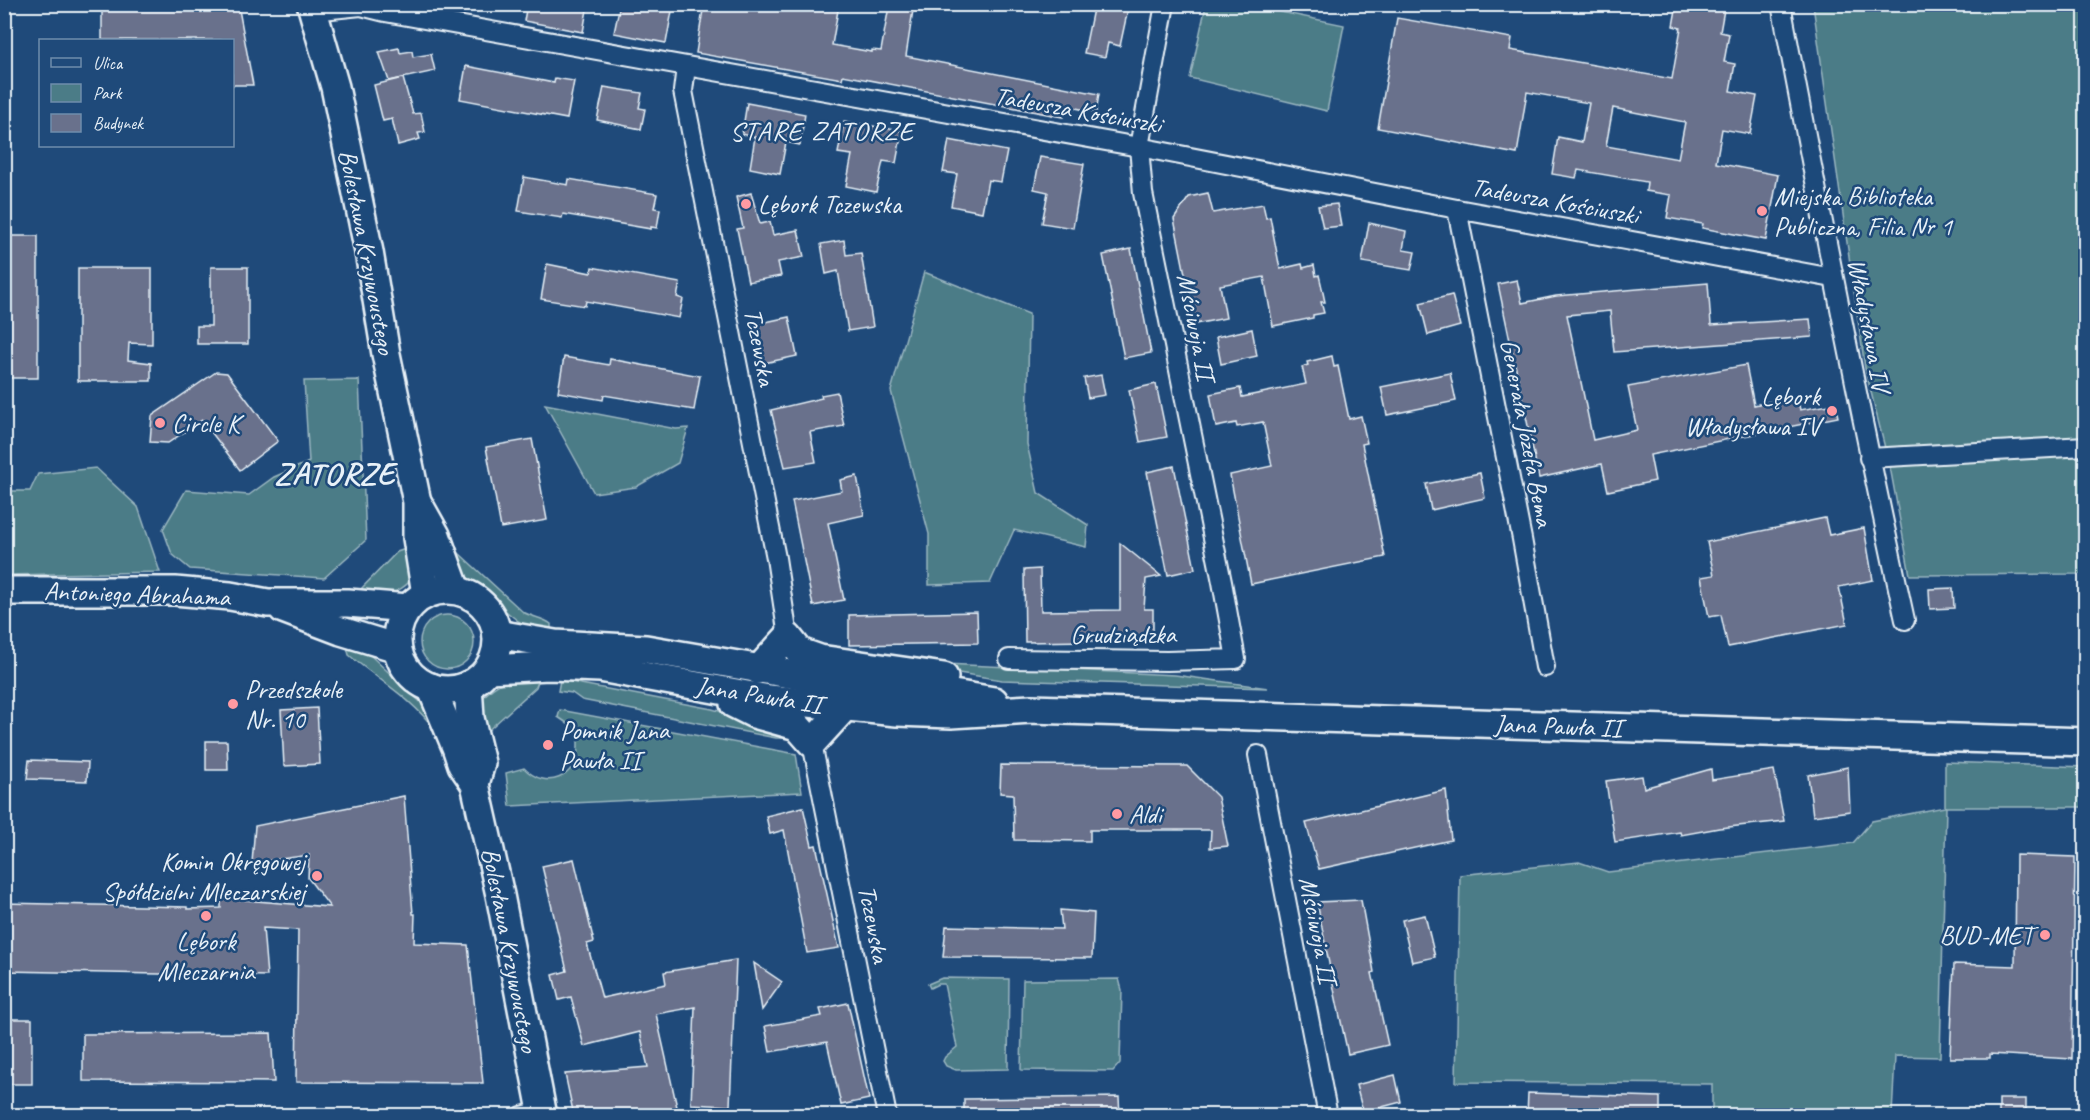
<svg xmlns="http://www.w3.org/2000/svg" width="2090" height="1120" viewBox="0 0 2090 1120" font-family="Caveat,sans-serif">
	<rect width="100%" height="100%" fill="#1f4a7a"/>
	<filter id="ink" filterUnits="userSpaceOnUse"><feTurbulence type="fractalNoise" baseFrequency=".0167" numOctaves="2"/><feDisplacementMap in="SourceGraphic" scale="12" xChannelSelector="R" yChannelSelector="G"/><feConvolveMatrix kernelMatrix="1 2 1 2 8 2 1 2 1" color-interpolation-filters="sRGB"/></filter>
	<g filter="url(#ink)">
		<!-- green -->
		<g fill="#4b7c87" stroke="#9ab6c0" stroke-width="1.5">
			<path d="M1206 5H1247L1344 25 1327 111 1190 78Z"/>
			<path d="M1813 5H2085V574L1910 575 1891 472 1865 368Z"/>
			<path d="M924 272 1029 314 1027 444 1038 493 1088 525 1086 547 1014 530 990 583 929 585V534L891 391Z"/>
			<path d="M359 380 366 540 324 578 190 569 172 554 163 529 186 490 249 495 274 477 309 462 304 381Z"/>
			<path d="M545 404 676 429 688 428 678 463 636 487 594 493Z"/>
			<path d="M96 468 138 507 160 572 5 575V491H30L38 474Z"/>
			<path d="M448 543 523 612C532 617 543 618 551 624V631L527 626 518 621 476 587 463 572Z"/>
			<path d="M411 547V580C395 598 382 594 359 591L397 552Z"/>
			<circle cx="447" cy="642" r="27"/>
			<path d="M348 643 370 655 430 711 435 730C412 698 378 680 349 655L347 647Z"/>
			<path d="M923 663 1175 675 1268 688 1002 680 934 669Z"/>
			<path d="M540 676 536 687 483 735 481 700C499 678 513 679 540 676Z"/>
			<path d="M560 680 712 709 756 721 791 738H776L582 700 572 693 558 691Z"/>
			<path d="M560 710 796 754 802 792 510 806 506 773 524 768C546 791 577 778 578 747 578 745 578 739 578 737 575 728 566 722 558 717Z"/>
			<path d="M1945 762 2085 767V807H1946L1940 1057 1895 1056 1892 1115H1712V1084L1456 1082 1460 875 1579 862 1608 872 1853 843 1872 821 1945 807Z"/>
			<path d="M942 978 1009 979 1008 1069 956 1070 946 1066 943 1061 945 1057 957 1047 944 984H938L930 988 928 984Z"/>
			<path d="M1119 979 1122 990 1120 1063 1113 1071 1021 1070 1023 980Z"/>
		</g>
		<!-- building -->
		<g fill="#69718c" stroke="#e8f1f8" stroke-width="1.5" fill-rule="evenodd">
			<path d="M102 4H238L253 85H232V40H102Z"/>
			<path d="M527 4H588L583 32 524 21Z"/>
			<path d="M620 4H638L672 11 666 43 614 33Z"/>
			<path d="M704 4H807L838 10 832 45 872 52V50L881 51 889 6 913 10 906 56 1099 94 1096 112 1065 106 1063 117 843 75 842 79 696 53Z"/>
			<path d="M1094 4H1107L1128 9 1120 46 1108 43 1105 57 1084 53Z"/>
			<path d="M1677 4H1725L1720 32 1729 34 1724 62 1735 64 1730 91 1757 96 1750 134 1722 129 1716 163 1778 175 1766 240 1702 228 1703 224 1667 218 1671 195 1646 191 1647 182 1578 170 1576 178 1552 174 1558 137 1582 142 1589 103 1527 92 1517 154 1378 128 1397 18 1512 38 1510 50 1672 79 1681 28 1673 26ZM1613 108 1685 122 1678 159 1606 146Z"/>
			<path d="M399 48 400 53 412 51 413 57 431 54 435 71 389 81 379 52Z"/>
			<path d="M466 66 554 83 555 78 574 81 567 119 460 99Z"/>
			<path d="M403 78 413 114 421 113 425 132 418 133 420 139 398 145 392 119 383 121 374 85Z"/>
			<path d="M604 87 642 93 639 108 645 109 641 129 597 120Z"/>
			<path d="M747 103 805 114 800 145 786 142 780 174 750 168 755 137 742 134Z"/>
			<path d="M844 121 902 131 896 163 883 161 876 192 846 186 852 155 838 153Z"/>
			<path d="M949 140 1007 151 1001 182 988 180 982 212 951 206 957 174 943 172Z"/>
			<path d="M1040 157 1084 164 1073 228 1042 223 1048 192 1034 189Z"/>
			<path d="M524 177 568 185 569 179 657 194 654 208 660 209 657 228 651 227V229L563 214 562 218 518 211Z"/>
			<path d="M751 193 760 224 770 222 773 235 798 230 804 257 778 262 781 276 748 282 737 229 743 228 736 197Z"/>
			<path d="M1208 193 1213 213 1263 204 1266 218 1270 217 1280 269 1302 264 1303 268 1314 265 1316 276 1319 275 1322 288 1325 302H1321L1324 313 1313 315V318L1273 326 1264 277 1220 285 1226 318 1195 324 1174 219 1189 197Z"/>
			<path d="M1337 204 1341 226 1323 228 1318 206Z"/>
			<path d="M1369 223 1406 231 1403 250 1415 252 1411 270 1362 262Z"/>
			<rect x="4" y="236" width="34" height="142"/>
			<path d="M844 240 846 255 861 253 873 327 848 331 838 271 826 274 821 244Z"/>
			<path d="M1131 249 1151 353 1124 358 1103 255Z"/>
			<path d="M547 264 591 273 592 267 680 283 677 297 683 299 679 318 586 301 585 306 541 299Z"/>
			<path d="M211 267H248V344H197V326H211Z"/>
			<path d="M78 268H152V344L129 343 128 360 151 363V381H78Z"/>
			<path d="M1517 280 1522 303 1556 296 1708 283 1711 325 1810 319 1812 337 1614 352 1610 311 1567 315 1593 440 1637 430 1628 387 1746 365 1754 405 1797 396 1800 410 1835 404 1838 417 1650 455 1655 481 1608 491 1602 464 1539 478 1498 284Z"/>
			<path d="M1452 295 1460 326 1428 335 1420 303Z"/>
			<path d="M789 317 797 356 764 363 756 324Z"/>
			<path d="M1252 329 1257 356 1221 364 1216 337Z"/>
			<path d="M1332 356 1334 367 1338 366 1349 419 1361 416 1367 443 1362 444 1385 557 1251 584 1230 475 1272 466 1263 422 1237 427 1236 423 1216 427 1210 394 1240 388 1242 397 1306 384 1302 367 1308 365 1307 362Z"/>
			<path d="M564 357 609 365 610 359 700 376 694 410 604 395 603 400 558 392Z"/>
			<path d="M216 372 227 373 278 441 240 470 202 420 168 443 150 442 152 416Z"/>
			<path d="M1450 373 1456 401 1387 415 1381 387Z"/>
			<path d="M1101 375 1105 395 1088 398 1084 378Z"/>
			<path d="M1156 384 1167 437 1140 442 1129 390Z"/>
			<path d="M837 392 844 426 810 432 816 462 785 467 771 410 822 398 821 395Z"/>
			<path d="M532 439 547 520 501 528 486 447Z"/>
			<path d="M1174 466 1195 569 1168 575 1147 472Z"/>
			<path d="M1480 473 1485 498 1431 510 1426 484Z"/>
			<path d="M857 476 864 515 828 523 844 600 813 606 792 501 842 491 840 480Z"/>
			<path d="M1825 518 1829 535 1864 528 1873 580 1839 587 1847 624 1728 647 1721 615 1709 617 1701 577 1714 575 1707 542Z"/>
			<path d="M1120 543 1161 576 1146 579 1144 609H1153V640L1025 642 1024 570 1040 569 1041 611 1120 610Z"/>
			<path d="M1953 588 1954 608 1930 609 1929 589Z"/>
			<path d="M977 612 978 643 849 645V615Z"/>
			<path d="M317 708 320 764 284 766 281 710Z"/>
			<path d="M206 741H227L228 770H206Z"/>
			<path d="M29 760 88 762 87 781 27 779Z"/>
			<path d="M1001 765 1187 766 1218 797 1228 846 1210 848 1211 830H1090V841L1014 840 1013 794 1000 793Z"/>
			<path d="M1848 767 1850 811 1813 816 1808 775Z"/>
			<path d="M1711 769 1712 780 1774 770 1784 821 1719 828 1681 835 1680 832 1615 842 1606 781 1642 776 1644 788Z"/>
			<path d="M1446 790 1451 840 1319 869 1306 823Z"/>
			<path d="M404 796 413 914H415L414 943 468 945 483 1083 296 1082 298 930 263 928 267 976 4 971V903L187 907V909L221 908V898L330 907 308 878 309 855 252 863 255 826Z"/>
			<path d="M803 807 812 846 816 845 839 948 807 953 784 830 770 834 766 816Z"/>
			<path d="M2016 855 2075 857 2072 1059 1990 1054V1058H1950L1954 964 2015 966Z"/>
			<path d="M574 859 594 942 587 944 602 998 666 984 664 972 736 960 730 1106 691 1104 695 1007 656 1014 679 1116H574L565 1074 648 1067 640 1032 584 1046 571 997 559 1000 553 975 567 971 542 866Z"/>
			<path d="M1361 900 1374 972 1372 973 1388 1045 1348 1054 1335 994 1317 902Z"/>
			<path d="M1060 910 1094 913 1092 958 943 957 946 926 1062 929Z"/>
			<path d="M1425 915 1435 957 1412 962 1402 920Z"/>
			<path d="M754 963 782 982 762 1010Z"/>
			<path d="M848 1003 869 1099 841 1105 827 1042 770 1052 765 1026 822 1016 820 1009Z"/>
			<rect x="4" y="1019" width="28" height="65"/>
			<path d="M271 1033 274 1082 83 1081V1034Z"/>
			<path d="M1395 1075 1401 1102 1363 1112 1356 1085Z"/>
			<path d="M1528 1093 1660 1097V1116H1527Z"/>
			<path d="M1119 1097 1120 1116H964V1099Z"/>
			<rect x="1999" y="1099" width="27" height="17"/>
		</g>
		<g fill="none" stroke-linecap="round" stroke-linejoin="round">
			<!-- minor casing -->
			<g stroke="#e8f1f8" stroke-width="22">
				<g id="minor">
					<path d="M1781 4C1820 210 1860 416 1905 620"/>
					<path d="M312 11 361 6 385 12 1139 147 1457 209 1833 278"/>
					<path d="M686 67 683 91 776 558 788 637"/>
					<path d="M1457 209 1522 539 1545 667"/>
					<path d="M1869 458 2086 446"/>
					<path d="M1009 659 1167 661 1236 659 1222 582 1143 193 1139 147 1165 4"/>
					<path d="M812 743 887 1116"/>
					<path d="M1258 755 1328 1116"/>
					<path d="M522 1116 542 1111"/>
				</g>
			</g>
			<!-- secondary casing -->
			<g stroke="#e8f1f8" stroke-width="32">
				<g id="secondary">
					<path d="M311 4 335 87 369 252 386 354 417 502V538L426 594"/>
					<path d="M418 503 436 535 456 590"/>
					<circle cx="447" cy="640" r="50"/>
					<path d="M4 591H175L230 596 268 603H348L408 608"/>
					<path d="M283 609 341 631 397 648"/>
					<path d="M497 634 555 644 646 649 824 680 953 694 994 701"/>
					<path d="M488 669 549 666 600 668 769 699 897 712 951 714 1031 709 2086 742"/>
					<path d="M758 670 788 637 800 652 820 659 944 677"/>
					<path d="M468 685 470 718 481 763 475 784"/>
					<path d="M431 687 456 747 462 765 475 784 500 895 543 1116"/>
					<path d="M734 704 754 714 797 726 812 743 844 708"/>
				</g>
			</g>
			<!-- minor -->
			<use href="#minor" stroke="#1f4a7a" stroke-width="18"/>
			<!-- secondary -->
			<use href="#secondary" stroke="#1f4a7a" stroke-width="27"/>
		</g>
	</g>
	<!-- markers -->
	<g fill="#ff9aa2" stroke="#1f4a7a" stroke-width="2">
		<circle cx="746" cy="204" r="6"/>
		<circle cx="1762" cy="211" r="6"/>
		<circle cx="1832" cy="411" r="6"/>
		<circle cx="160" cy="423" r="6"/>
		<circle cx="233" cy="704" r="6"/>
		<circle cx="548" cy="745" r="6"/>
		<circle cx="1117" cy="814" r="6"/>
		<circle cx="317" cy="876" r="6"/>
		<circle cx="206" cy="916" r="6"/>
		<circle cx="2045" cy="935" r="6"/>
	</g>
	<g text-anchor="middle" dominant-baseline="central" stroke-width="5" stroke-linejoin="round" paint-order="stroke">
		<!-- street labels -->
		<g font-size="26" fill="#e8f1f8" stroke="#1f4a7a">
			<text transform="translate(1078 110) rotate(10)">Tadeusza Kościuszki</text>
			<text transform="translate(1555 201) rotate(10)">Tadeusza Kościuszki</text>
			<text transform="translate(367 252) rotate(79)">Bolesława Krzywoustego</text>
			<text transform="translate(1869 325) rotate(79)">Władysława IV</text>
			<text transform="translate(1196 327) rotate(79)">Mściwoja II</text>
			<text transform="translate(760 347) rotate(79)">Tczewska</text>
			<text transform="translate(1527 433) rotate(79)">Generała Józefa Bema</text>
			<text transform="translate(137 594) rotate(2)">Antoniego Abrahama</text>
			<text x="1123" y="634">Grudziądzka</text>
			<text transform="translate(759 695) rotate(9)">Jana Pawła II</text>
			<text transform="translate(1558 726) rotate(2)">Jana Pawła II</text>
			<text transform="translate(874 924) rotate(79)">Tczewska</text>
			<text transform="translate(1318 930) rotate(79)">Mściwoja II</text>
			<text transform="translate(510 950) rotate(79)">Bolesława Krzywoustego</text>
		</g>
		<!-- poi labels -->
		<g font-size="26" fill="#e8f1f8" stroke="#1f4a7a" text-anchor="start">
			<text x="1774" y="196">Miejska Biblioteka<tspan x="1774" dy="30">Publiczna, Filia Nr 1</tspan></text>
			<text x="758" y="204">Lębork Tczewska</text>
			<text x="1820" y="396" text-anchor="end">Lębork<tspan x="1820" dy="30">Władysława IV</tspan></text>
			<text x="172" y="423">Circle K</text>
			<text x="245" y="689">Przedszkole<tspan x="245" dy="30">Nr. 10</tspan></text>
			<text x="560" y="730">Pomnik Jana<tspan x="560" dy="30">Pawła II</tspan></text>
			<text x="1129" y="814">Aldi</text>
			<text x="305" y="861" text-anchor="end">Komin Okręgowej<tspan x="305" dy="30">Spółdzielni Mleczarskiej</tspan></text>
			<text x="2033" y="935" text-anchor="end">BUD-MET</text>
			<text x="206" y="941" text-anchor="middle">Lębork<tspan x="206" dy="30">Mleczarnia</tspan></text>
		</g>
		<!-- neighbourhood labels -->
		<g font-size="27" letter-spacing="1.5" fill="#e8f1f8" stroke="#1f4a7a">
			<text x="822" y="131">STARE ZATORZE</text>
		</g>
		<!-- district labels -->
		<g font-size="32" font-weight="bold" letter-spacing="1.5" fill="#e8f1f8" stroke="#1f4a7a">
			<text x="335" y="473">ZATORZE</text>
		</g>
	</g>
	<!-- margin -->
	<rect width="2090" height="1120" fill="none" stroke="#1f4a7a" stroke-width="24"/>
	<rect x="12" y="12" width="2066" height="1096" fill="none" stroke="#e8f1f8" stroke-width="2" filter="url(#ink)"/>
	<!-- legend -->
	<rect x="39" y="39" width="195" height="108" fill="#1f4a7a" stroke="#6f8dac" stroke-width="1.5"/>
	<rect x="51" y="58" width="30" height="9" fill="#1f4a7a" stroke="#6f8dac" stroke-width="1.5"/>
	<text x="93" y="69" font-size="18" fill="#e8f1f8">Ulica</text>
	<rect x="51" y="84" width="30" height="18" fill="#4b7c87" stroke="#6f8dac" stroke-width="1.5"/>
	<text x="93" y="99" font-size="18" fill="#e8f1f8">Park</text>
	<rect x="51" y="114" width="30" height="18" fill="#69718c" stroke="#6f8dac" stroke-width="1.5"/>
	<text x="93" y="129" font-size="18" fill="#e8f1f8">Budynek</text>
</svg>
